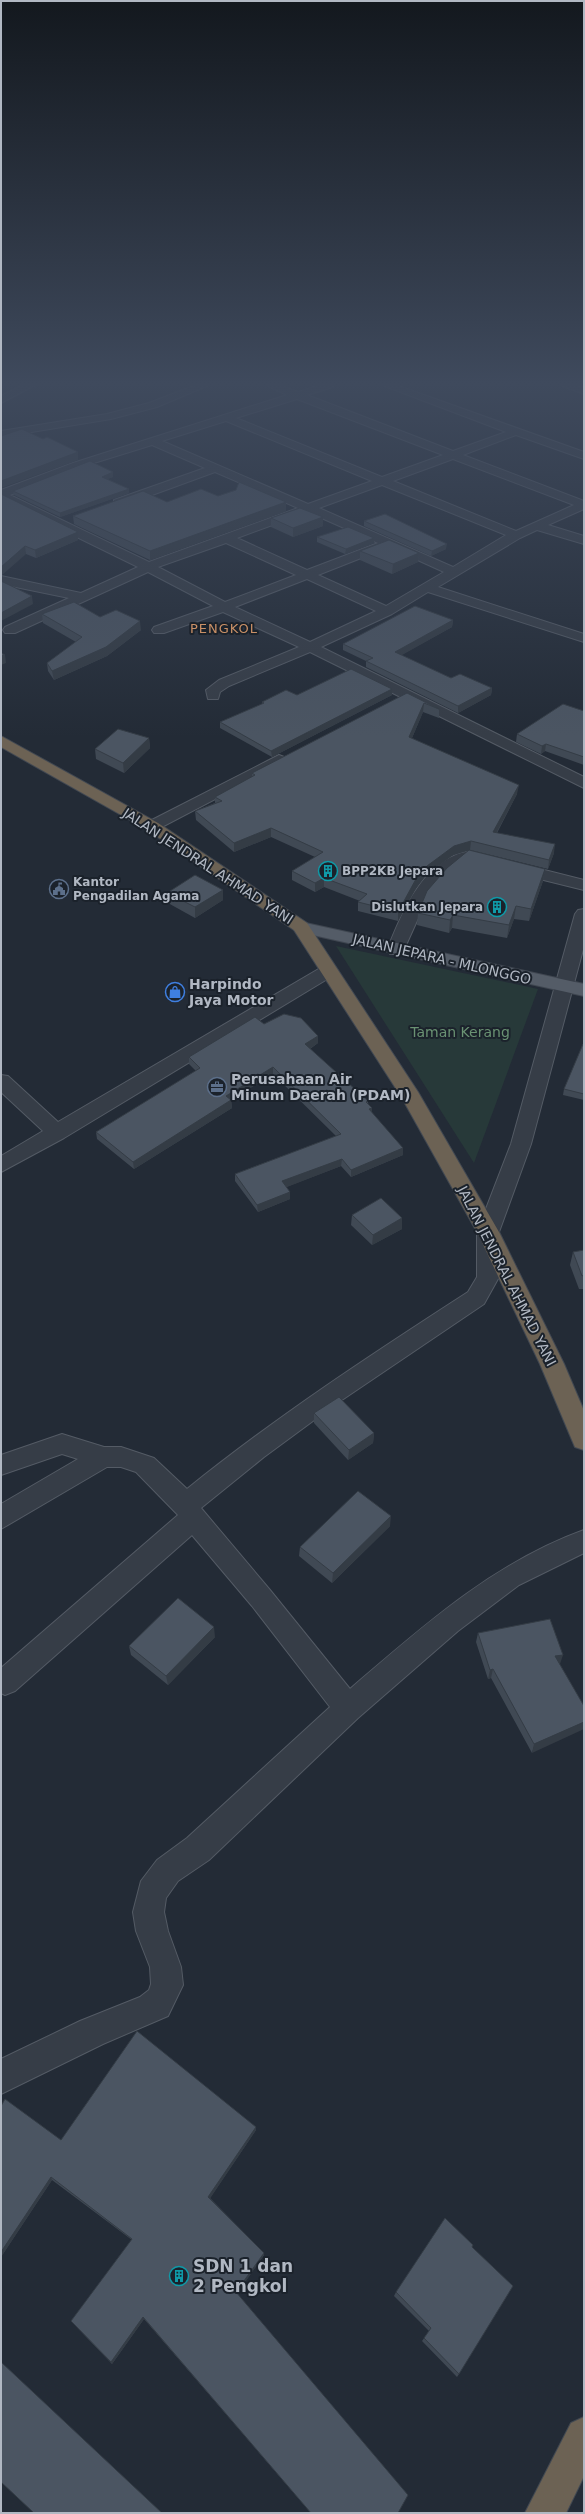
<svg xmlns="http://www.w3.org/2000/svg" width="585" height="2514" viewBox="0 0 585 2514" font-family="'DejaVu Sans',sans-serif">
	<rect width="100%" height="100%" fill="#232b36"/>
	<!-- green -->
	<path fill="#273939" d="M336 946 538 989 474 1163Z"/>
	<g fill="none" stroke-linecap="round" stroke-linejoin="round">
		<!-- minor casing -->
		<g stroke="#545b65" stroke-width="2">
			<g id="minor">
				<path d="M23 385H35L1 403V396Z"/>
				<path d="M196 385H209L157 407 111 419 1 437V431L107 414 149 403Z"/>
				<path d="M266 385H279L298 392 320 385H334L333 387 307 395 453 451 506 432 382 385H396L584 452V459L516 435 463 455 584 501V509L548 525 584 536V544L537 530 520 538 438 587 584 634V642L428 592 392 614 321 647 584 777V788L310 652 229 686 220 692 218 699H208L206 690 219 680 299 647 223 612 164 633H154L152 630 154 627 213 606 148 572 15 633H5L3 630 5 627 69 598 1 584V576L81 593 138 567 1 500V490L73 463 287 395ZM297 399 443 455 382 477 236 418ZM226 421 372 481 308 504 162 441ZM152 445 205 468 114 500V506H122L215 472 298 508 149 562 10 495 81 467ZM453 459 574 505 516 531 393 481ZM382 485 506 535 453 567 319 508ZM308 512 378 543 307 570 237 538ZM226 543 296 575 225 602 158 567ZM389 547 444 572 386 606 318 575ZM307 579 376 611 310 642 235 607Z"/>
				<path d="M560 385H574L584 388V394Z"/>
				<path d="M279 755 284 757 287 760 284 763 158 829 152 831 144 826 146 823Z"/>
				<path d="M470 851 584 880V890L467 861 445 879 425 903 402 954H390L387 950C403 911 423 859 470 851Z"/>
				<path d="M584 909V946L531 1144 499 1232V1277L484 1304 336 1404 264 1457 201 1508 270 1590 350 1689C422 1627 493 1563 584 1530V1553L519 1585 458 1631 358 1718 209 1860 178 1881 166 1898 164 1912 168 1931 181 1967 183 1985 168 2016 103 2044 1 2094V2059L80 2021 140 1997 149 1990 151 1984 150 1967 136 1931 133 1912 141 1881 157 1860 187 1838 330 1707 252 1606 192 1535 15 1691 5 1695 1 1693V1668L178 1515 136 1472 121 1467H107L1 1529V1504L78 1459 62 1454 1 1475V1455L62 1434 104 1447H121L154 1458 187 1489C276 1417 372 1354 468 1292L477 1277V1232L511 1144 575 914 578 910Z"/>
				<path d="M328 965 334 967 337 971 334 975 64 1138 1 1172V1156L43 1131 1 1092V1075L8 1076 58 1122 322 967Z"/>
			</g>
		</g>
		<!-- major casing -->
		<g stroke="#3f4650" stroke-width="2">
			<path id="major" d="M301 922 584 984V996L295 931 292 927 295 923Z"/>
		</g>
		<!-- highway casing -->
		<g stroke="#414852" stroke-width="2">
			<g id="highway">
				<path d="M1 736 158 823 307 923 418 1092 499 1232 564 1364 584 1411V1450L575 1447 572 1440 540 1364 477 1232 402 1098 294 930 146 829 1 747Z"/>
				<path d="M584 2417V2476L566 2513H525L571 2423Z"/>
			</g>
		</g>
		<!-- minor -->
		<use href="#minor" fill="#363d47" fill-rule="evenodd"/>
		<!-- major -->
		<use href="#major" fill="#545c67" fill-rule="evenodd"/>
		<!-- highway -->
		<use href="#highway" fill="#6c6254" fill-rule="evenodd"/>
	</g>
	<!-- wall -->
	<g fill="#404954">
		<path d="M113 472V477L107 479 129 489V493L60 517 14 495 13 491Z"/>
		<path d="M1 494 78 540 36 558 26 554Z"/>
		<path d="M218 496 286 502V511L150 560 74 524 73 516 167 502Z"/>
		<path d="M271 518 323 526 293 537 271 527Z"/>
		<path d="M364 521 446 549 431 556 364 526Z"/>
		<path d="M317 537 374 538V543L345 554 317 542Z"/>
		<path d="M360 551 419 553 418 562 392 574 360 560Z"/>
		<path d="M42 614 100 617 141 630 107 656 54 680 48 671 47 663 76 642 43 623Z"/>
		<path d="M453 620 452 627 401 655 451 678 492 688 491 695 458 713 366 667V661L343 650V644Z"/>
		<path d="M407 693 439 709V718L423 712 412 738 517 794 497 833 554 853 548 869 470 850 453 855 426 875 416 888 398 921 358 911V902L360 901 324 887 315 892 292 880V871L315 857 271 837 234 852 196 820 195 811 215 803V797L252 777V773Z"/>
		<path d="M297 695H392L272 757 220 728V722L262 704V702Z"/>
		<path d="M584 711V765L545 751 541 754 516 742 517 734Z"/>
		<path d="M149 738 150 748 124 773 96 759 95 749Z"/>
		<path d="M545 869 543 881 529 921 514 919 507 938 452 928 449 933 417 925 418 913Z"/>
		<path d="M167 893 223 900 195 918 168 903Z"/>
		<path d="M264 1024 318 1036V1043L310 1049 368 1101V1103L372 1113 403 1155 351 1177 341 1166 286 1187 290 1199 258 1212 235 1181V1174L336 1136 273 1074 231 1100 232 1108 134 1169 97 1139 96 1132 196 1071 189 1064V1057Z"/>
		<path d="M584 1045V1100L563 1095 564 1089Z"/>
		<path d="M352 1215 402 1218V1229L372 1245 351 1225Z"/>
		<path d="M584 1250V1289H579L570 1265 573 1252Z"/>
		<path d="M314 1413 374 1433 373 1443 348 1460 314 1423Z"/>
		<path d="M390 1526 332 1583 299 1556 300 1547Z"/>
		<path d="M478 1633 560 1664H559L532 1753 491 1678 488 1679 476 1642Z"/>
		<path d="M215 1637 168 1685 131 1655 129 1646Z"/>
		<path d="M256 2127V2130L210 2198 264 2253V2255L237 2293 398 2513H311L144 2319 112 2364 71 2321 132 2240 52 2180 1 2257 61 2140Z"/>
		<path d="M472 2247 459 2374 457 2377 422 2341 429 2331 394 2296 396 2292Z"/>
	</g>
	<!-- shaded-wall -->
	<g fill="#343c45">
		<path d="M78 452V460L1 488V481Z"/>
		<path d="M113 472V477L102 481V477Z"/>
		<path d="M129 489V493L60 517V513Z"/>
		<path d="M286 502V511L150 560V551Z"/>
		<path d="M323 517V526L293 537V528Z"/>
		<path d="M78 532V540L36 558 35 550Z"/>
		<path d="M374 538V543L345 554 346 549Z"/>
		<path d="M447 544 446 549 431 556 432 551Z"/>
		<path d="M25 546 26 554 1 576V567Z"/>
		<path d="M419 553 418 562 392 574 393 564Z"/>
		<path d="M32 596 33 604 1 621V613Z"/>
		<path d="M453 620 452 627 395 659V652Z"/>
		<path d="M140 621 141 630 107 656 54 680 52 671Z"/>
		<path d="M5 655 6 663 1 665V656Z"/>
		<path d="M492 688 491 695 458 713V706Z"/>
		<path d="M392 689V695L272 757 271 751Z"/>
		<path d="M424 703 423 712 409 745V737Z"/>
		<path d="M149 738 150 748 124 773 123 763Z"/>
		<path d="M546 744 545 751 541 754 542 746Z"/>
		<path d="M519 785 517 794 492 841 493 832Z"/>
		<path d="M271 828V837L234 852V843Z"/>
		<path d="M471 841 470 850 453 855 426 875 416 888 398 921V912L416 879 427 866 454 846Z"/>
		<path d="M555 844 554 853 548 869 549 860Z"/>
		<path d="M545 869 543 881 529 921 531 909Z"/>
		<path d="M324 878V887L315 892V883Z"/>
		<path d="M223 890V900L195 918V907Z"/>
		<path d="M516 906 514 919 507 938 509 925Z"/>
		<path d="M453 915 452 928 449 933 450 920Z"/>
		<path d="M318 1036V1043L305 1052V1044Z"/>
		<path d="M273 1067V1074L226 1103V1096Z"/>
		<path d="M231 1100 232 1108 134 1169 133 1162Z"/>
		<path d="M372 1108V1115L369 1109Z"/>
		<path d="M403 1148V1155L351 1177V1170Z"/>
		<path d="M342 1159 341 1166 282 1189V1181Z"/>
		<path d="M290 1192V1199L258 1212 257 1205Z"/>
		<path d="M402 1218V1229L372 1245 373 1235Z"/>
		<path d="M374 1433 373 1443 348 1460 349 1450Z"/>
		<path d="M391 1516 390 1526 332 1583 333 1573Z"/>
		<path d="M214 1627 215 1637 168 1685 166 1676Z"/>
		<path d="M563 1655 560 1664 552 1665 555 1656Z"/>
		<path d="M493 1669 491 1678 488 1679 490 1670Z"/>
		<path d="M584 1722V1729L532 1753 534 1744Z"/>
		<path d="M256 2127V2130L209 2200 208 2197Z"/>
		<path d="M51 2177 52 2180 1 2257V2252Z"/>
		<path d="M264 2253V2255L237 2294 236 2292Z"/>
		<path d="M143 2317 144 2319 112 2364 111 2362Z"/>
	</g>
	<!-- building -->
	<g fill="#4b5562" stroke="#343c45">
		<path d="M22 429 43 439 47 437 78 452 1 481V436Z"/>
		<path d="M90 461 113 472 102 477 129 489 60 513 13 491Z"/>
		<path d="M239 482 286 502 150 551 73 516 143 491 167 502 201 489 218 496 236 490Z"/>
		<path d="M1 494 78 532 35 550 25 546 1 567Z"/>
		<path d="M300 508 323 517 293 528 271 518Z"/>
		<path d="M385 514 447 544 432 551 364 521Z"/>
		<path d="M348 527 374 538 346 549 317 537Z"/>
		<path d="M389 540 419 553 393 564 360 551Z"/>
		<path d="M1 581 32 596 1 613Z"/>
		<path d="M74 602 100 617 116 610 140 621 106 647 52 671 47 663 82 637 42 614Z"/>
		<path d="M415 606 453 620 395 652 451 678 460 674 492 688 458 706 366 661 373 658 343 644Z"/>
		<path d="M1 653 5 655 1 656Z"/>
		<path d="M351 669 392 689 271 751 220 722 264 703 262 702 286 690 297 695Z"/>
		<path d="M407 693 439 709 424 703 409 737 519 785 493 832 555 844 549 860 471 841 454 846 427 866 416 879 398 912 358 902 367 894 324 878 315 883 292 871 323 852 271 828 234 843 195 811 222 801 215 797 255 775 252 773Z"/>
		<path d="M563 704 584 711V757L546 744 542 746 517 734Z"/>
		<path d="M118 729 149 738 123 763 95 749Z"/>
		<path d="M469 850 545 869 531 909 516 906 509 925 453 915 450 920 418 913 427 891 447 868Z"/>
		<path d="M195 875 223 890 195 907 167 893Z"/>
		<path d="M284 1014 301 1018 318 1036 305 1044 368 1101 366 1102 372 1108 369 1109 403 1148 351 1170 342 1159 282 1181 290 1192 257 1205 235 1174 341 1134 273 1067 226 1096 231 1100 133 1162 96 1132 200 1068 189 1057 255 1017 264 1024Z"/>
		<path d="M583 1044 584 1045V1094L564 1089Z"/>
		<path d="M381 1198 402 1218 373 1235 352 1215Z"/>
		<path d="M584 1250V1275L582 1276 573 1252Z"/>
		<path d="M339 1397 374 1433 349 1450 314 1413Z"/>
		<path d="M358 1491 391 1516 333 1573 300 1547Z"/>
		<path d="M178 1598 214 1627 166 1676 129 1646Z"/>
		<path d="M550 1619 563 1655 555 1656 584 1706V1722L534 1744 493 1669 490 1670 478 1633Z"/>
		<path d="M137 2031 256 2127 208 2197 264 2253 236 2292 408 2495 398 2513H311L143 2317 111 2362 71 2321 132 2239 51 2177 1 2252V2106L5 2099 61 2140Z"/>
		<path d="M445 2218 473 2245 472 2247 513 2286 459 2374 424 2338 431 2328 396 2292Z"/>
		<path d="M1 2362 162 2513H34L1 2482Z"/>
	</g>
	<!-- sky -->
	<linearGradient id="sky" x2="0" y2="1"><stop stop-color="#13181e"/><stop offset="0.52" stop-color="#3f4a5d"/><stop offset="1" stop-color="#3f4a5d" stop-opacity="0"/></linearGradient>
	<rect width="585" height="737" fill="url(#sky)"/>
	<!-- icons -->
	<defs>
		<g id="building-ring" transform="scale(1)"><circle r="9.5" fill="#1b222b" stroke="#0f9aa8" stroke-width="1.5"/><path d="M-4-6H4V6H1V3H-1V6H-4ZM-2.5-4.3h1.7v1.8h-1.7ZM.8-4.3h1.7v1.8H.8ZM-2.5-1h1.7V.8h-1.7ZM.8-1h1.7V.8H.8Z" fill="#0f9aa8"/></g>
		<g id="civic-ring" transform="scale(1)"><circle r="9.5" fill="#1b222b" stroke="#5c6f8a" stroke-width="1.5"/><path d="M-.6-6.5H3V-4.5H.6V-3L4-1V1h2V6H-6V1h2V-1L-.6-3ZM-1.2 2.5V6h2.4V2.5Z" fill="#5c6f8a"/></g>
		<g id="shop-ring" transform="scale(1)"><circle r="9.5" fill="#1b222b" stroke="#3f7fe0" stroke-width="1.5"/><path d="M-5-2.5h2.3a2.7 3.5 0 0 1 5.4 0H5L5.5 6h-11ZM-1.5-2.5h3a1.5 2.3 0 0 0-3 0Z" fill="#3f7fe0"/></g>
		<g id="office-ring" transform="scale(1)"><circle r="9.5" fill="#1b222b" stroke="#5c6f8a" stroke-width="1.5"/><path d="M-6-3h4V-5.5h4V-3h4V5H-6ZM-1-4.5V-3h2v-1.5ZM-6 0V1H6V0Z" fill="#5c6f8a"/></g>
	</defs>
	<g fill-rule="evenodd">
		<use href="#building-ring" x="328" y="871"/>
		<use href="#civic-ring" x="59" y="889"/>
		<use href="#building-ring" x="497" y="907"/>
		<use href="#shop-ring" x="175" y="992"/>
		<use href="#office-ring" x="217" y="1087"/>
		<use href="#building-ring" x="179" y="2276"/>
	</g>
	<g text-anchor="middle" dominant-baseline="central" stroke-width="4" stroke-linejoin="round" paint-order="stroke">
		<!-- far-poi labels -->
		<g font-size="12" font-weight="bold" fill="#b1b8c3" stroke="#1b222b" text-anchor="start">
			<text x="342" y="871">BPP2KB Jepara</text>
			<text x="73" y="882">Kantor<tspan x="73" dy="14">Pengadilan Agama</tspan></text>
			<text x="483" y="907" text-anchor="end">Dislutkan Jepara</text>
		</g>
		<!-- far-quarter labels -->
		<g font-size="13" letter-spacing="1" fill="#c99066" stroke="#1b222b">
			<text x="224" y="628">PENGKOL</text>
		</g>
		<!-- street labels -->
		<g font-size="14" fill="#b1b8c3" stroke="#1b222b">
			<text transform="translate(208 866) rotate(33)">JALAN JENDRAL AHMAD YANI</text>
			<text transform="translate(442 959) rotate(13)">JALAN JEPARA - MLONGGO</text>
			<text transform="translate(507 1276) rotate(63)">JALAN JENDRAL AHMAD YANI</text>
		</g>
		<!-- poi labels -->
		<g font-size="14" font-weight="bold" fill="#b1b8c3" stroke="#1b222b" text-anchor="start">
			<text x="189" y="984">Harpindo<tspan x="189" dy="16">Jaya Motor</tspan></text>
			<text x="231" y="1079">Perusahaan Air<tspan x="231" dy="16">Minum Daerah (PDAM)</tspan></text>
		</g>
		<!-- park labels -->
		<g font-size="14" fill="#6a9273" stroke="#1b222b">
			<text x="460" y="1032">Taman Kerang</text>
		</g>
		<!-- near-poi labels -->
		<g font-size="17" font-weight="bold" fill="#b1b8c3" stroke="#1b222b" text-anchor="start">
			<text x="193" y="2266">SDN 1 dan<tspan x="193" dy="20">2 Pengkol</tspan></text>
		</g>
	</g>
	<!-- border -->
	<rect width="585" height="2514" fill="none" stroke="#b1b8c3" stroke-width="4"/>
</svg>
